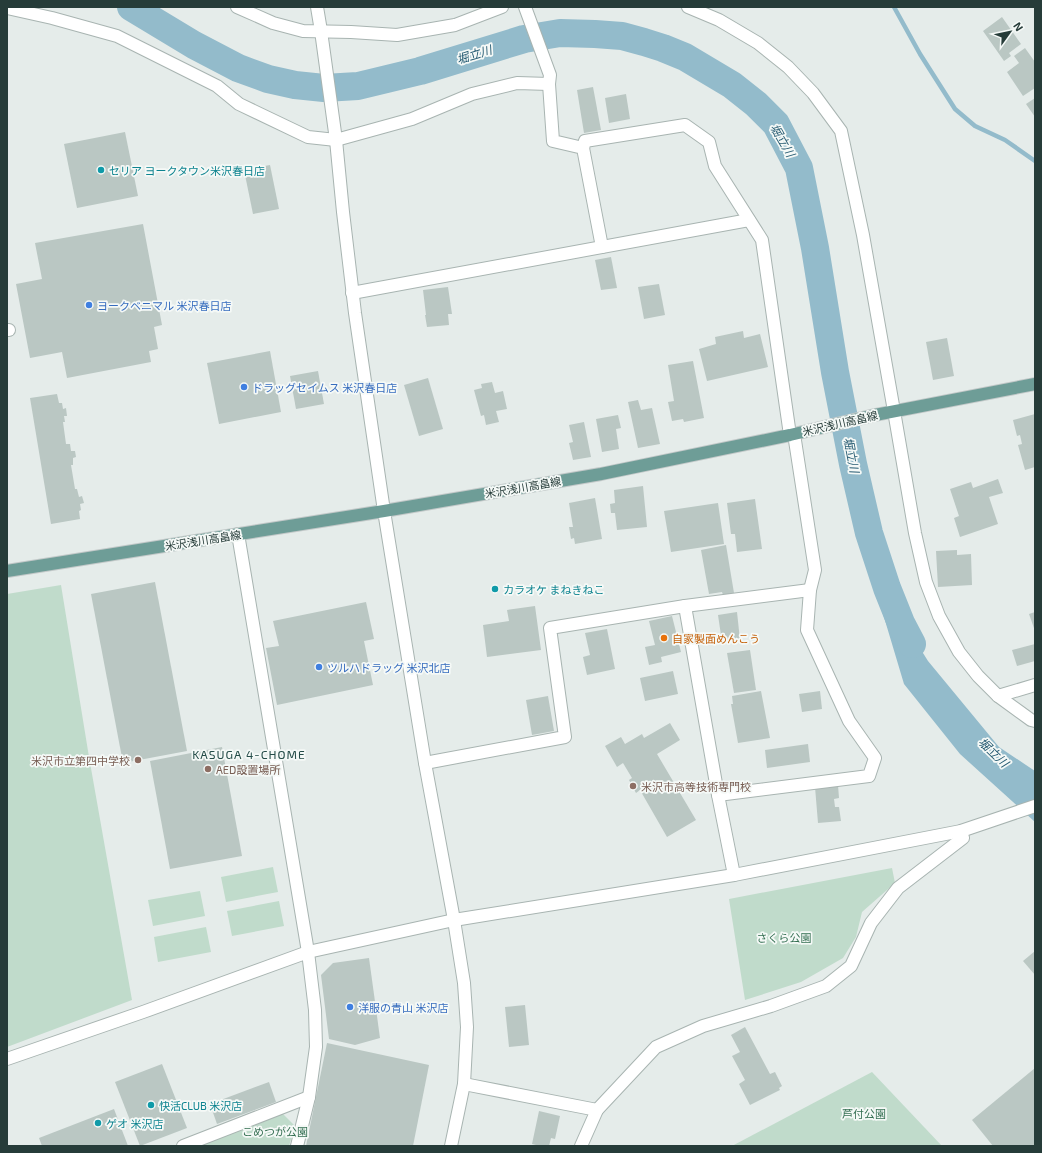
<svg xmlns="http://www.w3.org/2000/svg" width="1042" height="1153" viewBox="0 0 1042 1153" font-family="'Exo 2','Noto Sans JP',sans-serif">
	<rect width="100%" height="100%" fill="#e5ecea"/>
	<!-- green -->
	<g fill="#c0dbcb">
		<path d="M61 585 89 757 132 1000 7 1047V594Z"/>
		<path d="M273 867 278 892 226 902 221 877Z"/>
		<path d="M892 868 895 883 862 912 856 937 843 958 801 982 745 1000 729 899Z"/>
		<path d="M200 891 205 916 153 926 148 900Z"/>
		<path d="M279 901 284 926 232 936 227 911Z"/>
		<path d="M206 927 211 952 158 962 154 937Z"/>
		<path d="M872 1072 942 1146H732Z"/>
		<path d="M281 1112 295 1126 289 1146H197Z"/>
	</g>
	<!-- water -->
	<path fill="#93bbcb" d="M869 567 928 661 999 747 1035 771V822L960 754 904 684Z"/>
	<g fill="none" stroke-linecap="round" stroke-linejoin="round">
		<!-- stream -->
		<path stroke="#93bbcb" stroke-width="4.5" d="M894 7 920 54 955 109 975 126 1005 140 1035 161"/>
		<!-- river -->
		<path stroke="#93bbcb" stroke-width="28" d="M131 7 194 45 238 68 268 79 295 85 324 88 358 86 420 71 524 39 560 33 595 34 622 36 644 42 663 48 685 57 732 85 756 104 776 124 799 168 815 248 835 372 853 464 869 533 887 588 901 623 912 644"/>
	</g>
	<!-- building -->
	<g fill="#bac7c3">
		<path d="M1002 17 1021 44 1009 53 1011 56 1004 61 983 31Z"/>
		<path d="M1025 48 1035 62V88L1023 96 1007 72 1019 63 1014 56Z"/>
		<path d="M593 87 601 130 584 133 577 90Z"/>
		<path d="M626 94 630 119 609 123 605 98Z"/>
		<path d="M1035 98V117L1026 104Z"/>
		<path d="M125 132 138 196 77 208 64 144Z"/>
		<path d="M270 165 279 209 253 214 244 170Z"/>
		<path d="M143 224 162 325 154 327 158 349 149 351 151 362 67 378 62 352 30 358 16 284 42 279 35 243Z"/>
		<path d="M611 257 617 288 601 290 595 260Z"/>
		<path d="M659 284 665 315 644 319 638 287Z"/>
		<path d="M448 287 452 314H448L449 325 427 327 425 315H426L423 290Z"/>
		<path d="M743 331 744 338 760 334 768 367 707 381 699 349 716 344 715 337Z"/>
		<path d="M947 338 954 376 933 380 926 342Z"/>
		<path d="M270 351 281 412 219 424 207 363Z"/>
		<path d="M693 361 704 418 684 422 683 419 672 421 668 402 674 401 668 365Z"/>
		<path d="M318 371 324 404 296 409 290 376Z"/>
		<path d="M428 378 443 429 419 436 404 385Z"/>
		<path d="M492 382 495 393 503 391 507 409 496 411 499 422 486 425 484 415 481 416 474 390 482 388 481 384Z"/>
		<path d="M57 394 59 403H62L63 409 66 408 67 416H64L65 422H63L66 444H70L71 451H75L76 457 73 458V465H71L75 489H77L79 497 82 496 84 503 80 504 81 510 79 511 80 519 51 524 30 398Z"/>
		<path d="M638 400 641 410 652 408 660 444 638 448 628 402Z"/>
		<path d="M1035 414V467L1025 470 1018 445 1022 444 1020 435 1017 436 1013 420Z"/>
		<path d="M618 415 621 428 616 429 619 449 602 452 596 419Z"/>
		<path d="M584 422 591 457 573 460 569 443 573 442 569 425Z"/>
		<path d="M998 479 1003 493 989 497 998 524 960 537 954 518 959 516 950 489 971 482 973 488Z"/>
		<path d="M643 486 647 527 617 530 615 513H611L610 504 615 503 614 490Z"/>
		<path d="M595 498 602 539 575 544 574 538 571 539 569 527H573L569 503Z"/>
		<path d="M755 499 762 549 737 552 735 534H731L727 503Z"/>
		<path d="M718 503 724 544 671 552 664 511Z"/>
		<path d="M726 545 734 593 723 595 722 592 709 594 701 550Z"/>
		<path d="M957 550V555L971 554 972 585 938 587 936 551Z"/>
		<path d="M155 582 187 751 123 763 91 594Z"/>
		<path d="M366 602 374 639 364 641 373 685 277 705 266 648 279 646 273 621Z"/>
		<path d="M535 606 541 650 487 657 483 625 509 621 507 610Z"/>
		<path d="M737 612 740 640 722 642 718 615Z"/>
		<path d="M1035 612V631L1029 614Z"/>
		<path d="M672 616 681 652 661 657 662 662 649 665 645 647 655 645 649 621Z"/>
		<path d="M607 629 615 669 587 675 583 657 590 655 585 633Z"/>
		<path d="M1035 644V661L1017 666 1012 650Z"/>
		<path d="M750 650 756 690 734 693 727 653Z"/>
		<path d="M673 671 678 694 645 701 640 678Z"/>
		<path d="M761 691 770 738 738 743 731 704H733L732 696Z"/>
		<path d="M820 691 822 709 802 712 799 694Z"/>
		<path d="M548 696 554 731 532 735 526 700Z"/>
		<path d="M670 723 680 740 657 754 696 820 667 837 640 790 636 793 629 780 632 778 623 763 617 767 605 746 621 737 625 744 642 734 644 738Z"/>
		<path d="M808 744 810 762 767 768 765 750Z"/>
		<path d="M222 747 242 856 170 869 150 761Z"/>
		<path d="M838 785 839 798 834 799 835 807H839L841 821 818 823 815 787Z"/>
		<path d="M1035 951V975L1023 961Z"/>
		<path d="M369 958 380 1038 355 1045 329 1039 321 975 333 963Z"/>
		<path d="M525 1005 529 1045 509 1047 505 1007Z"/>
		<path d="M745 1027 770 1074 775 1072 782 1086 779 1088 780 1090 750 1105 739 1084 745 1080 732 1056 740 1052 731 1035Z"/>
		<path d="M327 1043 429 1065 413 1146H306Z"/>
		<path d="M162 1064 187 1128 140 1146 115 1082Z"/>
		<path d="M1035 1068V1146H993L972 1120Z"/>
		<path d="M269 1082 276 1102 217 1124 210 1104Z"/>
		<path d="M114 1109 128 1146H42L39 1138Z"/>
		<path d="M539 1111 560 1116 555 1139 551 1138 549 1146H540L532 1144Z"/>
	</g>
	<g fill="none" stroke-linecap="round" stroke-linejoin="round">
		<!-- minor casing -->
		<g stroke="#a8b4b1" stroke-width="14">
			<g id="minor">
				<path d="M237 7 273 23 303 31 351 32 397 35 455 25 502 7"/>
				<path d="M317 7 321 31 336 140 343 212 355 313 384 511 425 763 454 920 464 983 467 1027 464 1084 451 1146"/>
				<path d="M525 7 550 75 549 84 553 141 583 148 602 247"/>
				<path d="M688 7 719 20 758 43 788 67 813 93 841 131 863 235 894 411 915 533 926 582 939 616 959 652 978 676 998 696 1031 720 1035 721"/>
				<path d="M7 8 52 18 117 36 217 86 239 104 308 137 336 140 412 119 472 94 517 83 549 84"/>
				<path d="M583 148 585 141 685 125 709 142 715 166 762 240 790 435"/>
				<path d="M352 293 749 220"/>
				<path d="M7 330H9"/>
				<path d="M238 534 308 952 315 1010 316 1047 309 1097 297 1146"/>
				<path d="M685 606 718 795 734 875"/>
				<path d="M998 696 1035 685"/>
				<path d="M425 763 565 737 550 628 685 606 810 590"/>
				<path d="M718 795 869 776 875 758 849 721 807 630 810 590 815 570 794 434"/>
				<path d="M7 1059 143 1012 308 952 454 920 734 875 961 831 1035 806"/>
				<path d="M464 1084 597 1110"/>
				<path d="M183 1146 309 1097"/>
				<path d="M581 1146 597 1110 656 1047 703 1026 771 1006 826 986 851 966 871 923 898 888 963 838 961 831"/>
			</g>
		</g>
		<!-- major casing -->
		<g stroke="#c2c8c8" stroke-width="14">
			<path id="major" d="M7 571 384 511 601 474 790 435 875 415 1035 384"/>
		</g>
		<!-- minor -->
		<use href="#minor" stroke="#fff" stroke-width="12"/>
		<!-- major -->
		<use href="#major" stroke="#6e9d97" stroke-width="12"/>
	</g>
	<!-- markers -->
	<g fill="#0f9aa8" stroke="#f5f9f7" stroke-width="1.5">
		<circle cx="101" cy="170" r="4"/>
		<circle cx="495" cy="589" r="4"/>
		<circle cx="151" cy="1105" r="4"/>
		<circle cx="98" cy="1123" r="4"/>
	</g>
	<g fill="#3f7fe0" stroke="#f5f9f7" stroke-width="1.5">
		<circle cx="89" cy="305" r="4"/>
		<circle cx="244" cy="387" r="4"/>
		<circle cx="319" cy="667" r="4"/>
		<circle cx="350" cy="1007" r="4"/>
	</g>
	<circle fill="#e8710a" stroke="#f5f9f7" stroke-width="1.5" cx="664" cy="638" r="4"/>
	<g fill="#8d6e63" stroke="#f5f9f7" stroke-width="1.5">
		<circle cx="138" cy="760" r="4"/>
		<circle cx="208" cy="769" r="4"/>
		<circle cx="633" cy="786" r="4"/>
	</g>
	<g text-anchor="middle" dominant-baseline="central" stroke-width="3.5" stroke-linejoin="round" paint-order="stroke">
		<!-- culture labels -->
		<g font-size="11" fill="#0d838f" stroke="#f5f9f7" text-anchor="start">
			<text x="109" y="170">セリア ヨークタウン米沢春日店</text>
			<text x="503" y="589">カラオケ まねきねこ</text>
			<text x="159" y="1105">快活CLUB 米沢店</text>
			<text x="106" y="1123">ゲオ 米沢店</text>
		</g>
		<!-- shop labels -->
		<g font-size="11" fill="#366cbe" stroke="#f5f9f7" text-anchor="start">
			<text x="97" y="305">ヨークベニマル 米沢春日店</text>
			<text x="252" y="387">ドラッグセイムス 米沢春日店</text>
			<text x="327" y="667">ツルハドラッグ 米沢北店</text>
			<text x="358" y="1007">洋服の青山 米沢店</text>
		</g>
		<!-- street labels -->
		<g font-size="11" fill="#263c39" stroke="#f5f9f7">
			<text transform="translate(840 423) rotate(-13)">米沢浅川高畠線</text>
			<text transform="translate(523 487) rotate(-10)">米沢浅川高畠線</text>
			<text transform="translate(203 540) rotate(-9)">米沢浅川高畠線</text>
		</g>
		<!-- food labels -->
		<g font-size="11" fill="#c56008" stroke="#f5f9f7" text-anchor="start">
			<text x="672" y="638">自家製面めんこう</text>
		</g>
		<!-- education labels -->
		<g font-size="11" fill="#785e54" stroke="#f5f9f7" text-anchor="start">
			<text x="130" y="760" text-anchor="end">米沢市立第四中学校</text>
			<text x="216" y="769">AED設置場所</text>
			<text x="641" y="786">米沢市高等技術専門校</text>
		</g>
		<!-- park labels -->
		<g font-size="11" fill="#346f52" stroke="#f5f9f7">
			<text x="784" y="937">さくら公園</text>
			<text x="864" y="1113">芦付公園</text>
			<text x="275" y="1131">こめつが公園</text>
		</g>
		<!-- water labels -->
		<g font-size="12" font-style="italic" fill="#265b72" stroke="#f5f9f7">
			<text transform="translate(474 54) rotate(-17)">堀立川</text>
			<text transform="translate(783 140) rotate(60)">堀立川</text>
			<text transform="translate(852 455) rotate(79)">堀立川</text>
			<text transform="translate(994 752) rotate(44)">堀立川</text>
		</g>
		<!-- neighbourhood labels -->
		<g font-size="12" letter-spacing="1" fill="#244c48" stroke="#f5f9f7">
			<text x="249" y="754">KASUGA 4-CHOME</text>
		</g>
	</g>
	<!-- border -->
	<rect width="1042" height="1153" fill="none" stroke="#263c39" stroke-width="16"/>
	<!-- north arrow -->
	<g transform="translate(1010 32) rotate(57)" stroke="#f5f9f7" stroke-width="3" paint-order="stroke">
	<path d="M0-3L7 15L0 10L-7 15Z" fill="#263c39"/>
	<text y="-6" font-size="11" font-weight="bold" text-anchor="middle" fill="#263c39">N</text>
	</g>
</svg>
